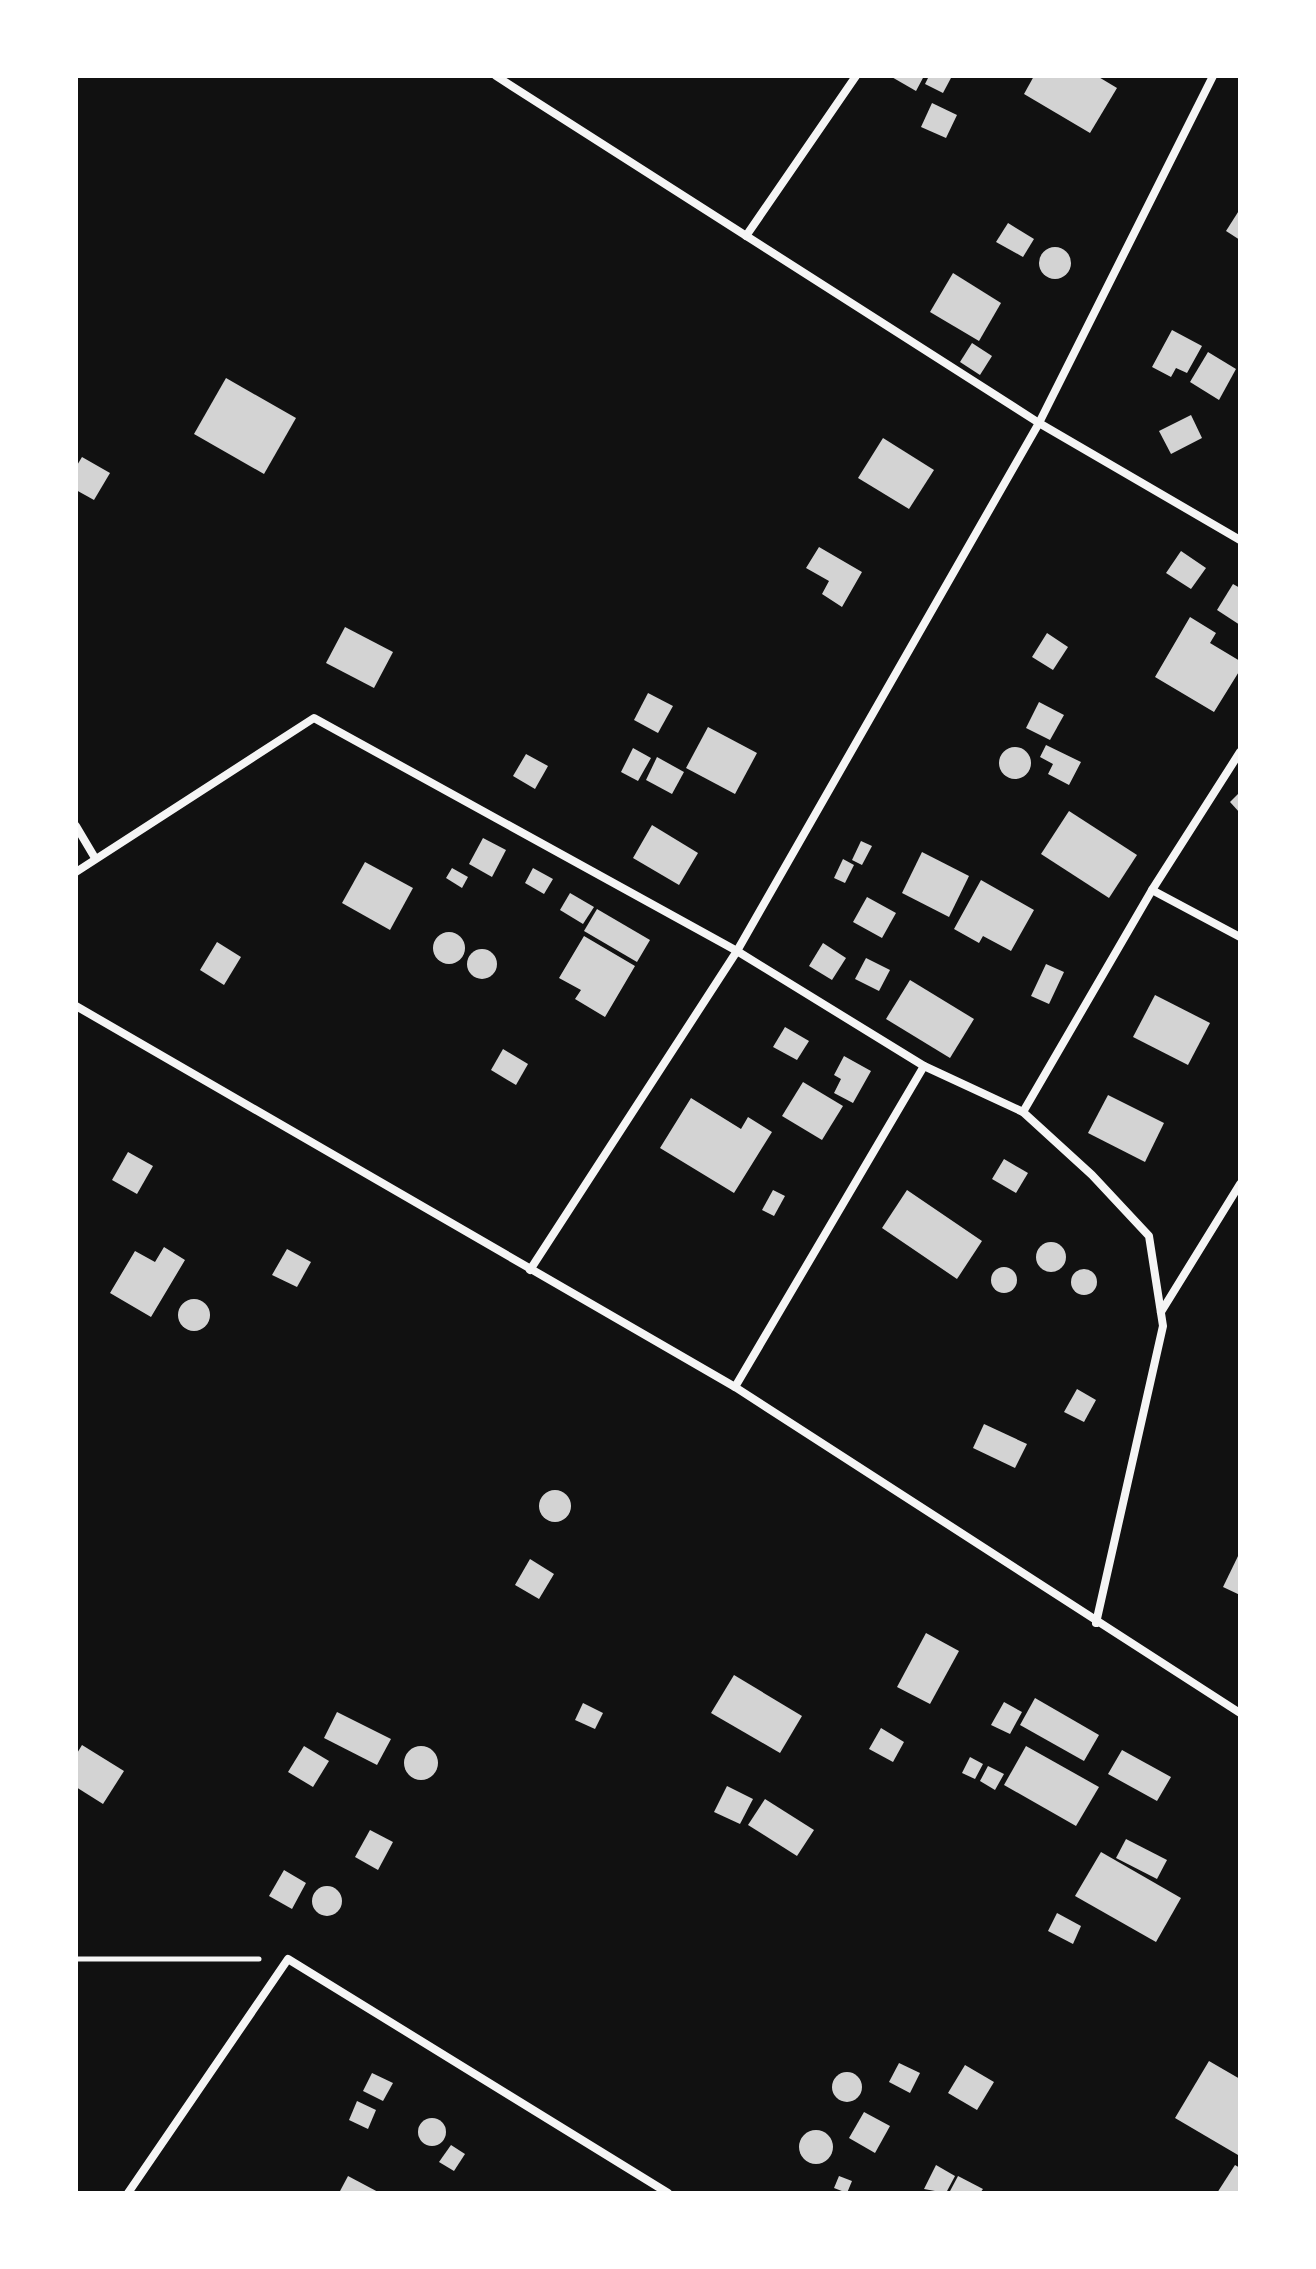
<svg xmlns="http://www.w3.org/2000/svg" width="1316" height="2269" viewBox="0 0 1316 2269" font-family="Poppins,sans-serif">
	<rect width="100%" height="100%" fill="#111"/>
	<!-- building -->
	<g fill="#d3d3d3">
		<path d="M890 76H924L916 91Z"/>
		<path d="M929 76H952L943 93 925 84Z"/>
		<path d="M1034 76H1097L1117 88 1090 133 1024 94Z"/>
		<path d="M932 103 957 115 946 138 921 127Z"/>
		<path d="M1240 209V240L1226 231Z"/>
		<path d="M1008 223 1034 239 1023 257 996 242Z"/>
		<circle cx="1055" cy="263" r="16"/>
		<path d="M953 273 1001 303 979 341 930 312Z"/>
		<path d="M1172 330 1202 346 1187 373 1176 368 1171 377 1152 367Z"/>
		<path d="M972 343 992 356 980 375 960 362Z"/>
		<path d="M1208 352 1236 369 1219 400 1190 382Z"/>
		<path d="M226 378 296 418 264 474 194 434Z"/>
		<path d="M1191 415 1202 438 1171 454 1159 431Z"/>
		<path d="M883 438 934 470 909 509 858 478Z"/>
		<path d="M82 457 110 473 94 500 76 490V467Z"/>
		<path d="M819 547 862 572 842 607 822 594 829 581 806 568Z"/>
		<path d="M1181 551 1206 568 1191 589 1166 573Z"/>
		<path d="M1233 584 1240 588V625L1217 610Z"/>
		<path d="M1190 617 1216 633 1210 643 1240 661V670L1214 712 1155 677Z"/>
		<path d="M345 627 393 652 374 688 326 663Z"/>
		<path d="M1047 633 1068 647 1053 670 1032 657Z"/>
		<path d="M648 693 673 706 658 733 634 720Z"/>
		<path d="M1039 702 1064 715 1050 740 1026 728Z"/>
		<path d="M708 727 757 753 735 794 686 768Z"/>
		<path d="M1046 745 1081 762 1069 785 1048 774 1053 764 1040 757Z"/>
		<circle cx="1015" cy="763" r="16"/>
		<path d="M633 748 651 758 638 781 621 772Z"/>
		<path d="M526 754 548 766 535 789 513 776Z"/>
		<path d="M657 757 684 772 672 794 646 780Z"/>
		<path d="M1240 792V813L1230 802Z"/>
		<path d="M1069 811 1137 855 1109 898 1041 854Z"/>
		<path d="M652 825 698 853 679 885 633 858Z"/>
		<path d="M483 838 506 850 492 877 469 864Z"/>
		<path d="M861 841 872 846 862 865 852 860Z"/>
		<path d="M922 852 969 876 949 917 902 893Z"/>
		<path d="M843 859 854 865 845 883 834 878Z"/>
		<path d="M365 862 413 888 390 930 342 903Z"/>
		<path d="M452 868 468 877 462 888 446 878Z"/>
		<path d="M533 868 553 879 544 894 525 883Z"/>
		<path d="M981 880 1034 910 1011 951 983 936 979 943 954 929Z"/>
		<path d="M570 893 594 907 583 924 560 910Z"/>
		<path d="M867 897 896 913 882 938 853 922Z"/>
		<path d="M597 909 650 940 637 962 584 931Z"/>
		<circle cx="449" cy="948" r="16"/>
		<path d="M584 936 635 966 605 1017 575 999 581 990 559 978Z"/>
		<path d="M217 942 241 957 224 985 200 970Z"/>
		<path d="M823 943 846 958 832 980 809 966Z"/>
		<circle cx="482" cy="964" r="15"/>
		<path d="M866 958 890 970 879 991 855 979Z"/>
		<path d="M1046 964 1064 972 1049 1004 1031 996Z"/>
		<path d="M910 980 974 1019 950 1058 886 1019Z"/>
		<path d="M1155 995 1210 1023 1188 1065 1133 1037Z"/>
		<path d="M785 1027 809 1041 797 1060 773 1047Z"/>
		<path d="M503 1049 528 1064 516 1085 491 1070Z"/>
		<path d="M844 1056 871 1071 853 1103 834 1093 841 1079 834 1075Z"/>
		<path d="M803 1082 843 1106 822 1140 782 1116Z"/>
		<path d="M1108 1095 1164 1123 1145 1162 1088 1133Z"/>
		<path d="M691 1098 741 1129 748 1117 772 1132 734 1193 660 1148Z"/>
		<path d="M128 1152 153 1166 137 1194 112 1180Z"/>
		<path d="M1004 1159 1028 1173 1016 1193 992 1179Z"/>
		<path d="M773 1190 785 1196 774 1216 762 1210Z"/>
		<path d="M907 1190 982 1241 957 1279 882 1228Z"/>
		<circle cx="1051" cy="1257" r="15"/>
		<path d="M164 1247 185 1260 151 1317 110 1293 135 1251 155 1262Z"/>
		<path d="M287 1249 311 1262 297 1287 272 1275Z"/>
		<circle cx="1004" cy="1280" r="13"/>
		<circle cx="1084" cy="1282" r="13"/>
		<circle cx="194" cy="1315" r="16"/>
		<path d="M1077 1389 1096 1400 1084 1422 1064 1412Z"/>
		<path d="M984 1424 1027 1444 1015 1468 973 1448Z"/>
		<circle cx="555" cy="1506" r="16"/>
		<path d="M1240 1552V1595L1223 1587Z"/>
		<path d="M530 1559 554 1574 539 1599 515 1585Z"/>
		<path d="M926 1633 959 1651 930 1704 897 1687Z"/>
		<path d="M734 1675 802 1716 780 1753 711 1713Z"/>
		<path d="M1035 1698 1099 1735 1084 1761 1020 1725Z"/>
		<path d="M1004 1702 1022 1712 1010 1734 991 1725Z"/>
		<path d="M583 1703 603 1713 595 1729 575 1720Z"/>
		<path d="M337 1712 391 1739 377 1765 324 1738Z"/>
		<path d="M881 1728 904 1742 893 1762 869 1749Z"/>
		<path d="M82 1745 124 1771 103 1804 76 1787V1755Z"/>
		<circle cx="421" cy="1763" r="17"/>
		<path d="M304 1746 329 1761 313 1787 288 1772Z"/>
		<path d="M1026 1746 1099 1787 1076 1826 1004 1785Z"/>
		<path d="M1122 1750 1171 1777 1157 1801 1108 1774Z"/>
		<path d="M970 1757 983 1764 975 1779 962 1773Z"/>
		<path d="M988 1766 1004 1774 995 1790 980 1781Z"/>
		<path d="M727 1786 753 1799 740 1824 714 1812Z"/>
		<path d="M765 1799 814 1830 797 1856 748 1825Z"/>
		<path d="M370 1830 393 1842 378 1870 355 1857Z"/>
		<path d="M1126 1839 1167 1860 1157 1879 1116 1858Z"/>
		<path d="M1101 1852 1181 1898 1156 1942 1075 1896Z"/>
		<path d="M284 1870 306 1883 292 1909 269 1896Z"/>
		<circle cx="327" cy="1901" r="15"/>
		<path d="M1057 1913 1081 1926 1073 1944 1048 1931Z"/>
		<path d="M1209 2061 1240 2079 1238 2155 1175 2118Z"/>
		<path d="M899 2063 920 2073 910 2093 889 2082Z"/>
		<path d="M965 2065 994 2082 977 2110 948 2093Z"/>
		<circle cx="847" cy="2087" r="15"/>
		<path d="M372 2073 393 2083 383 2101 363 2091Z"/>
		<path d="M357 2101 376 2110 368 2129 349 2120Z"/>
		<path d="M864 2112 890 2126 875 2153 849 2138Z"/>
		<circle cx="432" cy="2132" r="14"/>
		<circle cx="816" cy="2147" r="17"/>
		<path d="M451 2145 465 2154 454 2171 439 2162Z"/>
		<path d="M936 2165 955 2176 946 2193 924 2189Z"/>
		<path d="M1235 2165 1240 2168V2193H1217Z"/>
		<path d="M348 2176 380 2193H339Z"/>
		<path d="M839 2176 852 2181 847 2193 834 2188Z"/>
		<path d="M958 2176 983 2189 980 2193H949Z"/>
	</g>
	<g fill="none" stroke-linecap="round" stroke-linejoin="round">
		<!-- path -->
		<path stroke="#f5f5f5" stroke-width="5" d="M76 1959H259"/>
		<!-- minor -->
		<g stroke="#f5f5f5" stroke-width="8">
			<path d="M496 76 1039 423 1240 540"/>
			<path d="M746 236 856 76"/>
			<path d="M76 826 95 858"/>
			<path d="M76 872 314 718 737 951 924 1066 1023 1112 1092 1175 1149 1236 1163 1326 1096 1623"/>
			<path d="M1152 890 1240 937"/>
			<path d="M76 1006 735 1387 1240 1713"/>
			<path d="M1023 1112 1152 890 1240 752"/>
			<path d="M530 1270 737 951 1039 423 1213 76"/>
			<path d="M1161 1312 1240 1184"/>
			<path d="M735 1387 924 1066"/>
			<path d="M128 2193 288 1959 668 2193"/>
		</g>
	</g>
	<!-- border -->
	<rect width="1316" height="2269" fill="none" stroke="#ffffff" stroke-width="156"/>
</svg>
